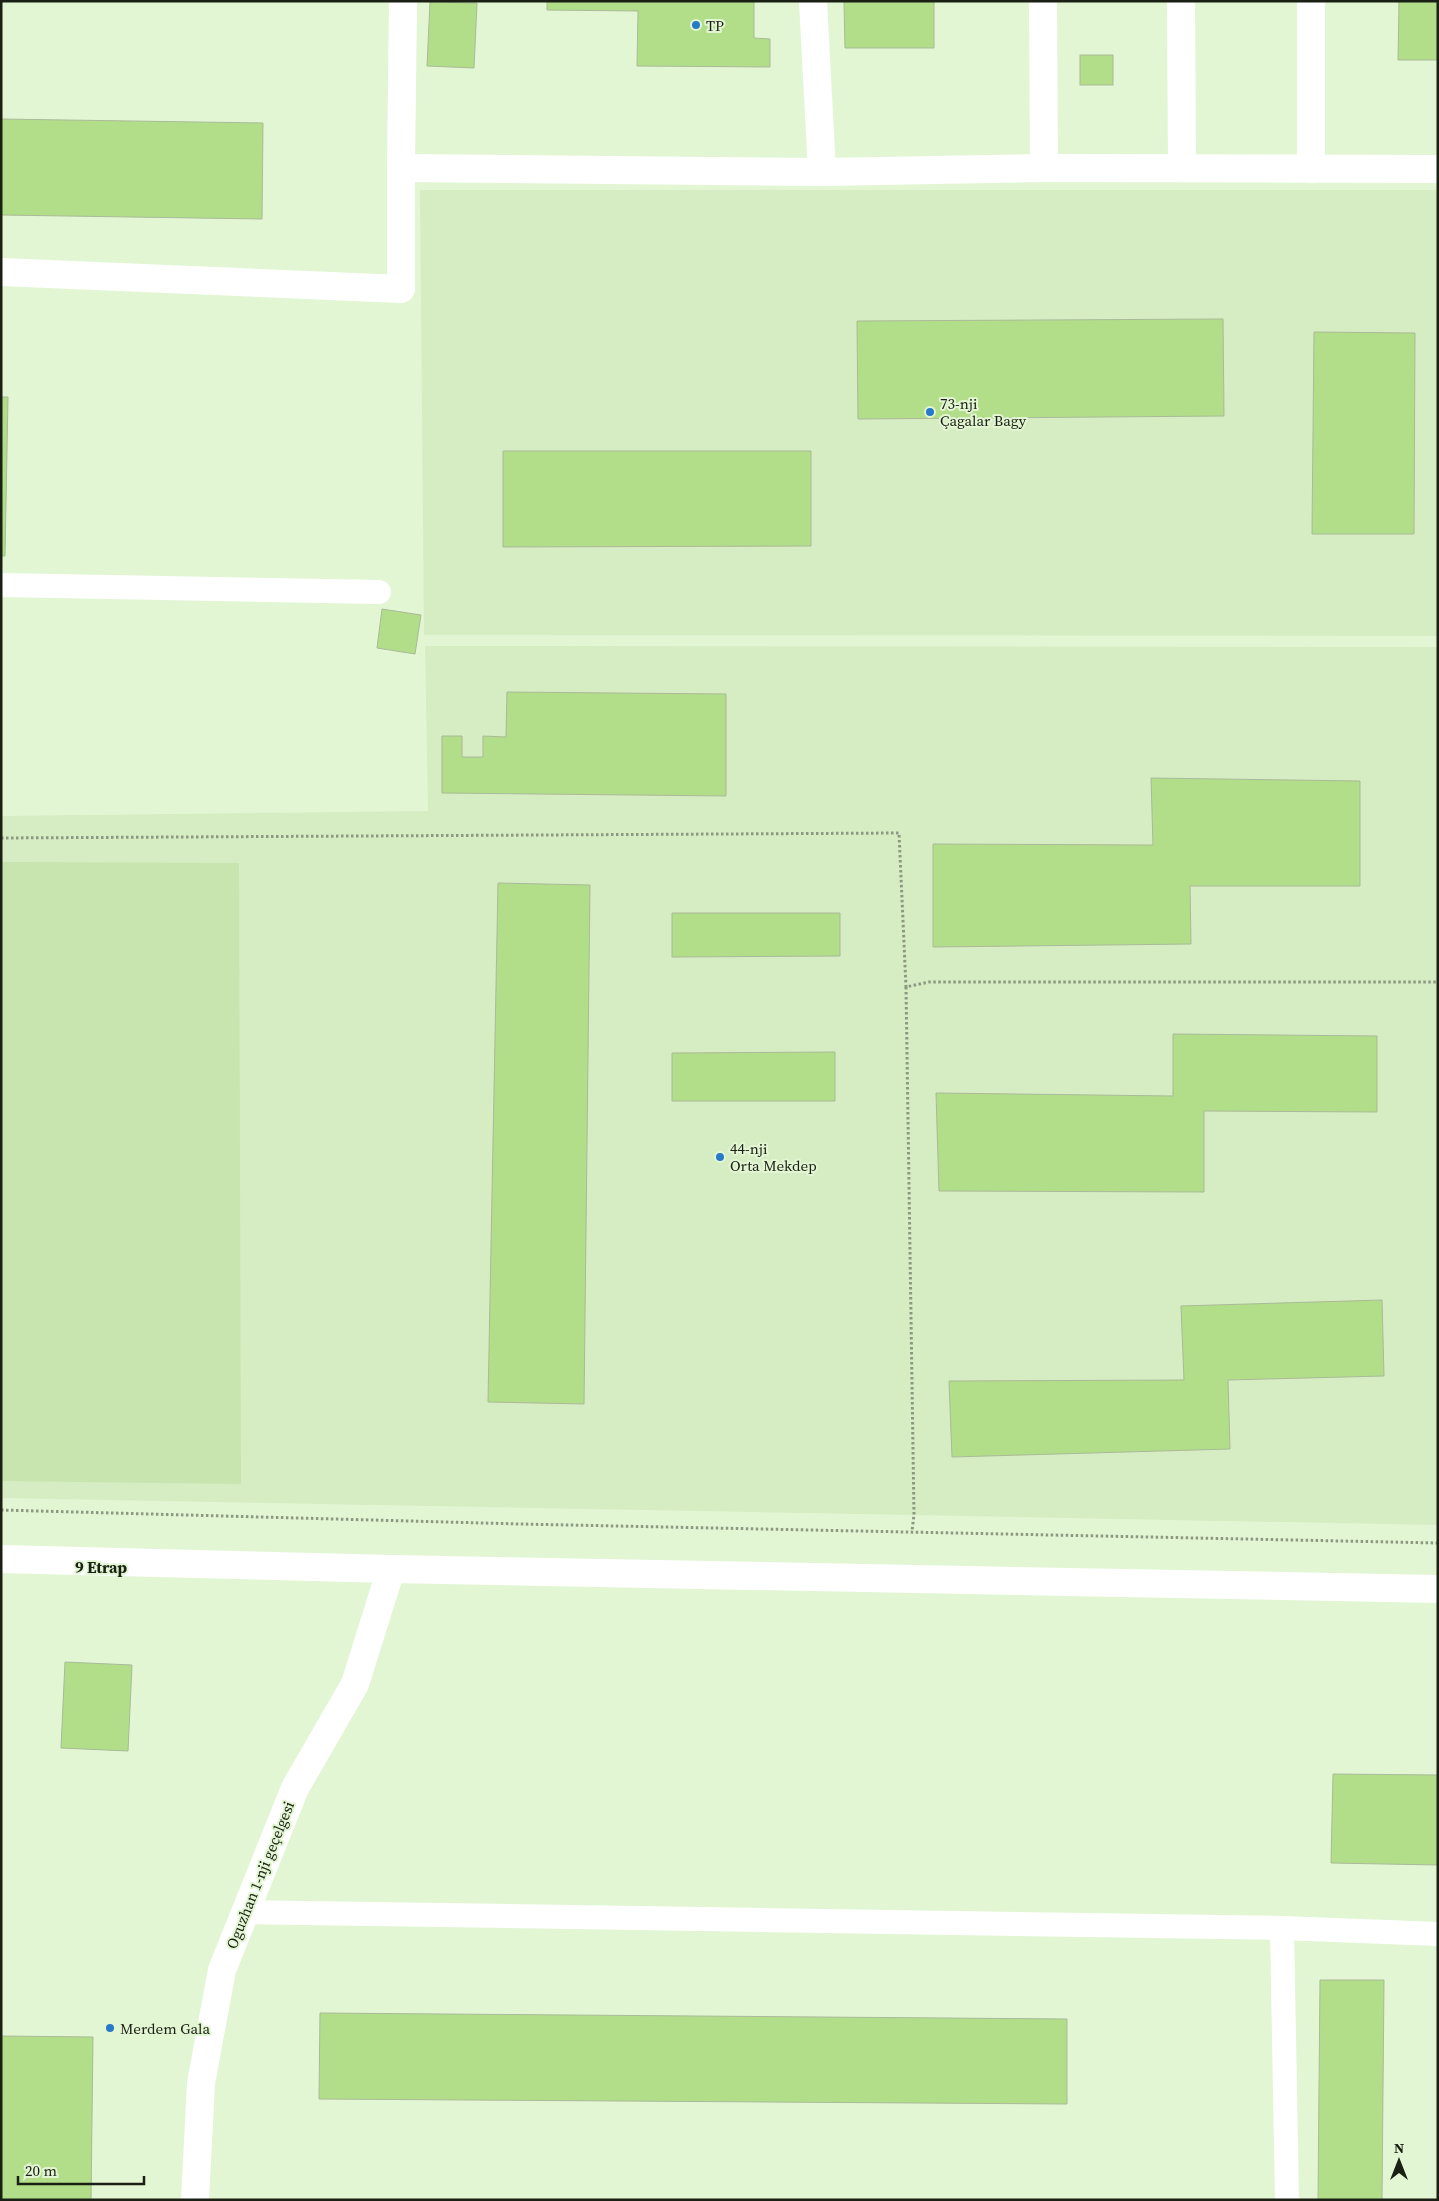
<svg xmlns="http://www.w3.org/2000/svg" width="1439" height="2201" viewBox="0 0 1439 2201" font-family="'Source Serif 4',serif">
	<rect width="100%" height="100%" fill="#e3f6d4"/>
	<!-- built -->
	<g fill="#d6ecc3">
		<path d="M420 190H1438V636L424 635Z"/>
		<path d="M425 646 1438 647V1525L1 1498V816L428 811Z"/>
	</g>
	<!-- green -->
	<path fill="#c8e4af" d="M1 862 239 863 241 1484 1 1481Z"/>
	<!-- building -->
	<g fill="#b2de89" stroke="#a9ba99">
		<path d="M547 1H754V38L770 39V67L637 66 638 11 547 10Z"/>
		<path d="M844 1H934V48H845Z"/>
		<path d="M1399 1H1438V60H1398Z"/>
		<path d="M430 2 477 3 474 68 427 66Z"/>
		<rect x="1080" y="55" width="33" height="30"/>
		<path d="M1 119 263 123 262 219 1 215Z"/>
		<path d="M1223 319 1224 416 858 419 857 321Z"/>
		<path d="M1314 332 1415 333 1414 534H1312Z"/>
		<path d="M1 397H8L5 556H1Z"/>
		<path d="M503 451H811V546L503 547Z"/>
		<path d="M382 609 421 615 415 654 377 648Z"/>
		<path d="M507 692 726 694V796L442 793V736H462V757H483V736L506 737Z"/>
		<path d="M1151 778 1360 781V886H1190L1191 944 933 947V844L1153 845Z"/>
		<path d="M498 883 590 885 584 1404 488 1402Z"/>
		<path d="M672 913H840V956L672 957Z"/>
		<path d="M1173 1034 1377 1036V1112L1204 1111V1192L939 1191 936 1093 1173 1096Z"/>
		<path d="M835 1052V1101H672V1053Z"/>
		<path d="M1382 1300 1384 1376 1228 1380 1230 1449 952 1457 949 1381 1184 1380 1181 1306Z"/>
		<path d="M65 1662 132 1665 128 1751 61 1748Z"/>
		<path d="M1333 1774 1438 1775V1865L1331 1863Z"/>
		<path d="M1320 1980H1384L1382 2200H1318Z"/>
		<path d="M320 2013 1067 2019V2104L319 2099Z"/>
		<path d="M1 2036 93 2037 91 2200H1Z"/>
	</g>
	<g fill="none" stroke-linecap="round" stroke-linejoin="round">
		<!-- path -->
		<g stroke="#8c9981" stroke-width="3" stroke-dasharray="2.5 2.5" stroke-linecap="butt">
			<path d="M1 838 899 833 906 987 929 982H1438"/>
			<path d="M906 987 914 1515 912 1531"/>
			<path d="M1 1510 520 1524 1438 1543"/>
		</g>
		<!-- service -->
		<g stroke="#fff" stroke-width="24">
			<path d="M1 585 379 592"/>
			<path d="M245 1912 1282 1928 1438 1934"/>
			<path d="M1282 1928 1287 2200"/>
		</g>
		<!-- minor -->
		<g stroke="#fff" stroke-width="28">
			<path d="M813 1 822 172"/>
			<path d="M1043 1 1044 168"/>
			<path d="M1181 1 1182 168"/>
			<path d="M1311 1V169"/>
			<path d="M401 168 403 1"/>
			<path d="M1 272 401 289V168L822 172 1044 168 1438 169"/>
			<path d="M1 1559 391 1569 1438 1589"/>
			<path d="M195 2200 201 2083 222 1970 295 1788 355 1684 391 1569"/>
		</g>
	</g>
	<!-- markers -->
	<g fill="#277ac8" stroke="#e3f6d4" stroke-width="2">
		<circle cx="696" cy="25" r="5"/>
		<circle cx="930" cy="412" r="5"/>
		<circle cx="720" cy="1157" r="5"/>
		<circle cx="110" cy="2028" r="5"/>
	</g>
	<g text-anchor="middle" dominant-baseline="central" stroke-width="4" stroke-linejoin="round" paint-order="stroke">
		<!-- poi labels -->
		<g font-size="15" fill="#1a2014" stroke="#e3f6d4" text-anchor="start">
			<text x="706" y="25">TP</text>
			<text x="940" y="403">73-nji<tspan x="940" dy="17">Çagalar Bagy</tspan></text>
			<text x="730" y="1148">44-nji<tspan x="730" dy="17">Orta Mekdep</tspan></text>
			<text x="120" y="2028">Merdem Gala</text>
		</g>
		<!-- street labels -->
		<g font-size="15" fill="#1a2014" stroke="#e3f6d4">
			<text transform="translate(260 1875) rotate(-68)">Oguzhan 1-nji geçelgesi</text>
		</g>
		<!-- neighbourhood labels -->
		<g font-size="16" font-weight="bold" fill="#1a2014" stroke="#e3f6d4">
			<text x="101" y="1567">9 Etrap</text>
		</g>
	</g>
	<!-- border -->
	<rect width="1439" height="2201" fill="none" stroke="#1a2014" stroke-width="5"/>
	<!-- north arrow -->
	<g transform="translate(1399 2161)" stroke="#e3f6d4" stroke-width="4" paint-order="stroke">
	<path d="M0-4L9 19L0 12L-9 19Z" fill="#1a2014"/>
	<text y="-8" font-size="14" font-weight="bold" text-anchor="middle" fill="#1a2014">N</text>
	</g>
	<!-- scale -->
	<path d="M18 2176v8h126v-8" fill="none" stroke="#1a2014" stroke-width="2.5"/>
	<text x="25" y="2176" font-size="15" fill="#1a2014" stroke="#e3f6d4" stroke-width="4" paint-order="stroke">20 m</text>
</svg>
